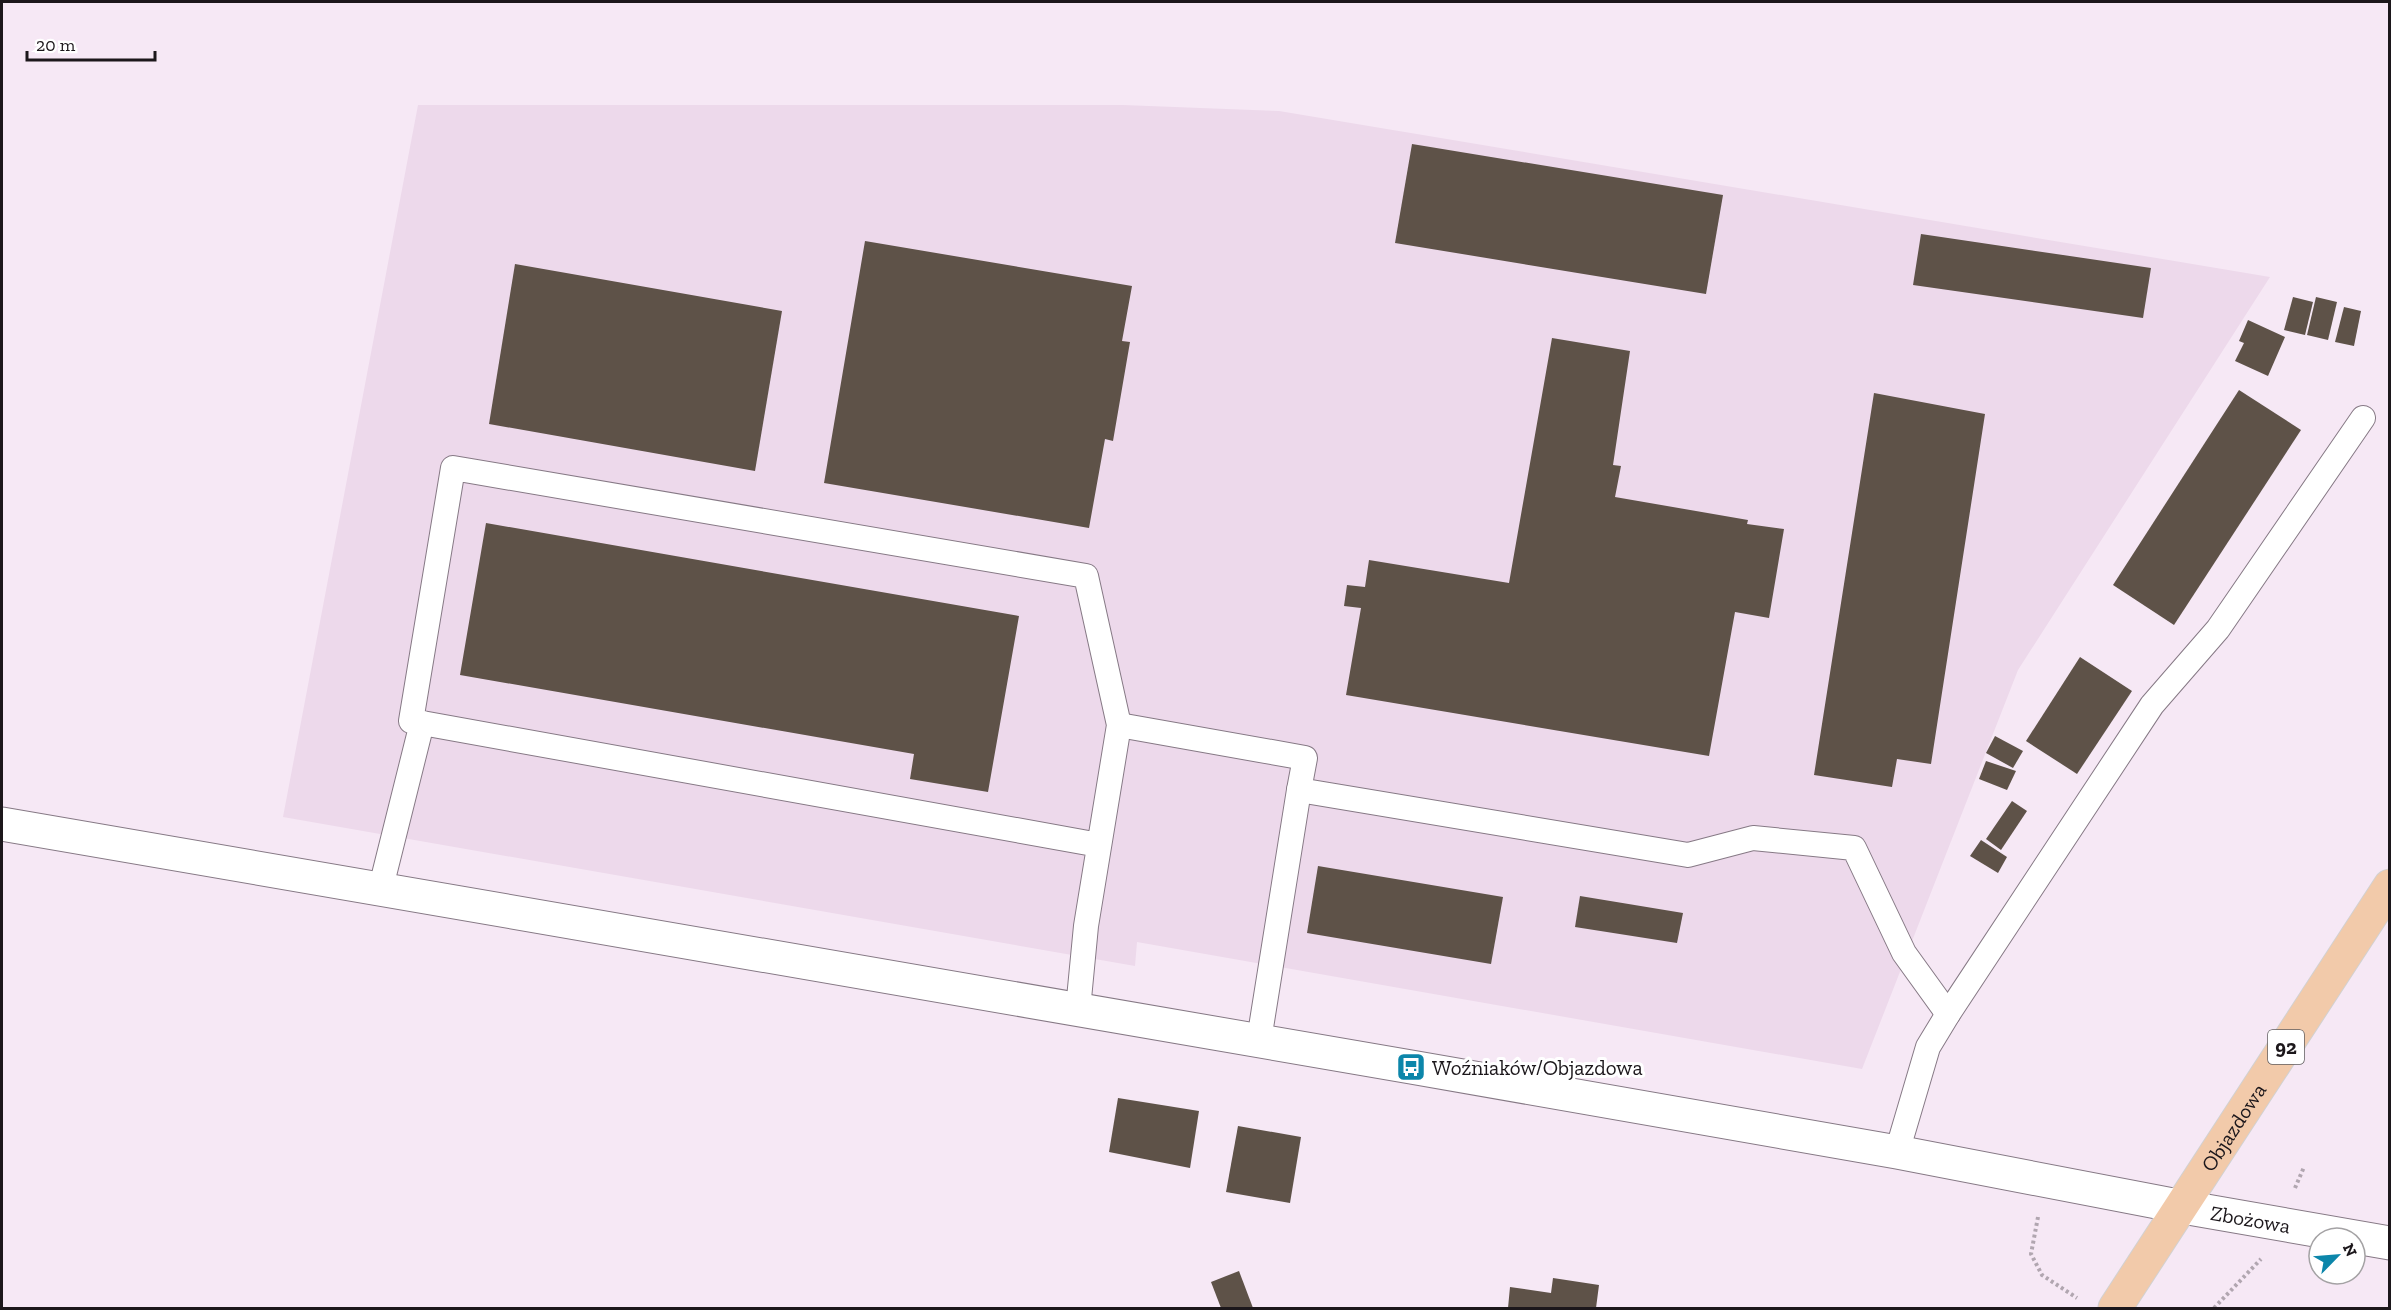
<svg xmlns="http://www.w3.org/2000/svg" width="2391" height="1310" viewBox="0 0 2391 1310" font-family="'Zilla Slab',serif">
	<rect width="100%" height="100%" fill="#f6e8f5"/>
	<!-- built -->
	<path fill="#edd9eb" d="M418 105H1123L1279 111 2270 277 2018 670 1862 1069 1137 942 1135 966 283 817Z"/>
	<!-- building -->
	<g fill="#5e5248">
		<path d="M1412 144 1723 195 1706 294 1395 243Z"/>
		<path d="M1921 234 2151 268 2143 318 1913 285Z"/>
		<path d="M865 241 1132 286 1122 341 1130 342 1113 441 1105 439 1089 528 824 483Z"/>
		<path d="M515 264 782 311 755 471 489 424Z"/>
		<path d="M2293 297 2313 302 2305 335 2284 330Z"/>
		<path d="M2316 297 2337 302 2328 340 2307 335Z"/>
		<path d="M2344 307 2361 311 2354 346 2335 342Z"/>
		<path d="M2248 320 2285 337 2268 376 2235 361 2244 343 2239 341Z"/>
		<path d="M1552 338 1630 351 1613 465 1621 466 1615 497 1748 520 1747 524 1784 529 1769 618 1735 612 1709 756 1346 695 1361 608 1344 606 1347 585 1365 587 1369 560 1509 583Z"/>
		<path d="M2239 390 2301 430 2174 625 2113 585Z"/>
		<path d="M1874 393 1985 414 1931 764 1897 759 1892 787 1814 775Z"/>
		<path d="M486 523 1019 616 988 792 910 779 914 754 460 675Z"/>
		<path d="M2080 657 2132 691 2077 774 2026 741Z"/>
		<path d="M1995 736 2023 751 2013 768 1986 753Z"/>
		<path d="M1986 761 2016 771 2007 790 1979 779Z"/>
		<path d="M2012 801 2027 811 2001 850 1986 839Z"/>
		<path d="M1981 840 2007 857 1998 873 1970 856Z"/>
		<path d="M1318 866 1503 897 1491 964 1307 933Z"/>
		<path d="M1580 896 1683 913 1677 943 1575 927Z"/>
		<path d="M1118 1098 1199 1111 1190 1168 1109 1152Z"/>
		<path d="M1238 1126 1301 1137 1290 1203 1226 1192Z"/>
		<path d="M1239 1271 1253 1308H1221L1211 1282Z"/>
		<path d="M1553 1278 1599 1285 1596 1308H1508L1510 1287 1551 1293Z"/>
	</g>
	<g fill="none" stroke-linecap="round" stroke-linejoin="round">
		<!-- lane casing -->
		<g stroke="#867985" stroke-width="26">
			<g id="lane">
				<path d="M1119 725 1305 758 1299 790"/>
				<path d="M380 891 422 723"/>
				<path d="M1078 1009 1086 926 1119 725 1086 576 453 468 411 721 1099 845"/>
				<path d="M1259 1040 1299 790 1688 855 1753 838 1854 848 1904 953 1948 1014"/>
				<path d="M1897 1152 1928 1047 1948 1014 2152 705 2218 629 2363 418"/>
			</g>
		</g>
		<!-- secondary casing -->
		<g stroke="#867985" stroke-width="35">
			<g id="secondary">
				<path id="s1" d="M2 824 1411 1067 1897 1152 2183 1207 2390 1243"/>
			</g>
		</g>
		<!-- primary casing -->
		<g stroke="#d2d1d1" stroke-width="35">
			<g id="primary">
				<path id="s2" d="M2115 1308 2390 886"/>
			</g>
		</g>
		<!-- path -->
		<g stroke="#b1a6b0" stroke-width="4" stroke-dasharray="3 3" stroke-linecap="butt">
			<path d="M2295 1188 2304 1167"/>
			<path d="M2038 1217 2031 1254 2042 1275 2077 1298"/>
			<path d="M2214 1308 2261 1259"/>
		</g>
		<!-- lane -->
		<use href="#lane" stroke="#fff" stroke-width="24"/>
		<!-- secondary -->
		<use href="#secondary" stroke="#fff" stroke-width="33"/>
		<!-- primary -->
		<use href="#primary" stroke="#f2caaa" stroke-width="33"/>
	</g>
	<!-- icons -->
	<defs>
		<g id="bus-square" transform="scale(1.5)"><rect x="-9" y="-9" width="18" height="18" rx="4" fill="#0c86aa" stroke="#fff"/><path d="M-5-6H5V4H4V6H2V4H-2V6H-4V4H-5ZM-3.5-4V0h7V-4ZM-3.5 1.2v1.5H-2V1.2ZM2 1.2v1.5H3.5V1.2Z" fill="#fff"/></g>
	</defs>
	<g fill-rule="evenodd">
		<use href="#bus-square" x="1411" y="1067"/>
	</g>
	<g text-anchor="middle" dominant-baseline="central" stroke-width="6" stroke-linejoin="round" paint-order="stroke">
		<!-- shield labels -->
		<rect fill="#fff" stroke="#605d5f" stroke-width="1.5" x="2268" y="1030" width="36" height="34" rx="4.5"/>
		<g font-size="20" font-weight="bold" fill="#1c171b">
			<text x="2286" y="1047">92</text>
		</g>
		<!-- poi labels -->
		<g font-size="21" fill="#1c171b" stroke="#fff" text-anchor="start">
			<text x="1432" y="1067">Woźniaków/Objazdowa</text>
		</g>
		<!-- street labels -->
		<g font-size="21" fill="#1c171b" stroke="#fff">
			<text stroke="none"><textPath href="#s2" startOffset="216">Objazdowa</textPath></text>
			<text stroke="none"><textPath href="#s1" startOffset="2283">Zbożowa</textPath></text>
		</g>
	</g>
	<!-- border -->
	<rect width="2391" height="1310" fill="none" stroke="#1c171b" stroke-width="6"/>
	<!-- north arrow -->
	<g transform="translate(2337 1256) rotate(65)"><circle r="28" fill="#ffffff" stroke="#a4a2a4" stroke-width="1.5"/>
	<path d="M0-4.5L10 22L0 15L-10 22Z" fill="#0c86aa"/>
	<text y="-9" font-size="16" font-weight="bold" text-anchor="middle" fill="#1c171b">N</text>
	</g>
	<!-- scale -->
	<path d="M27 51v9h128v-9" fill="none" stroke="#1c171b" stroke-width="3"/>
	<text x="36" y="51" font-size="18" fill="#1c171b" stroke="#ffffff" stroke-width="4.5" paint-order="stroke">20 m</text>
</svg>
